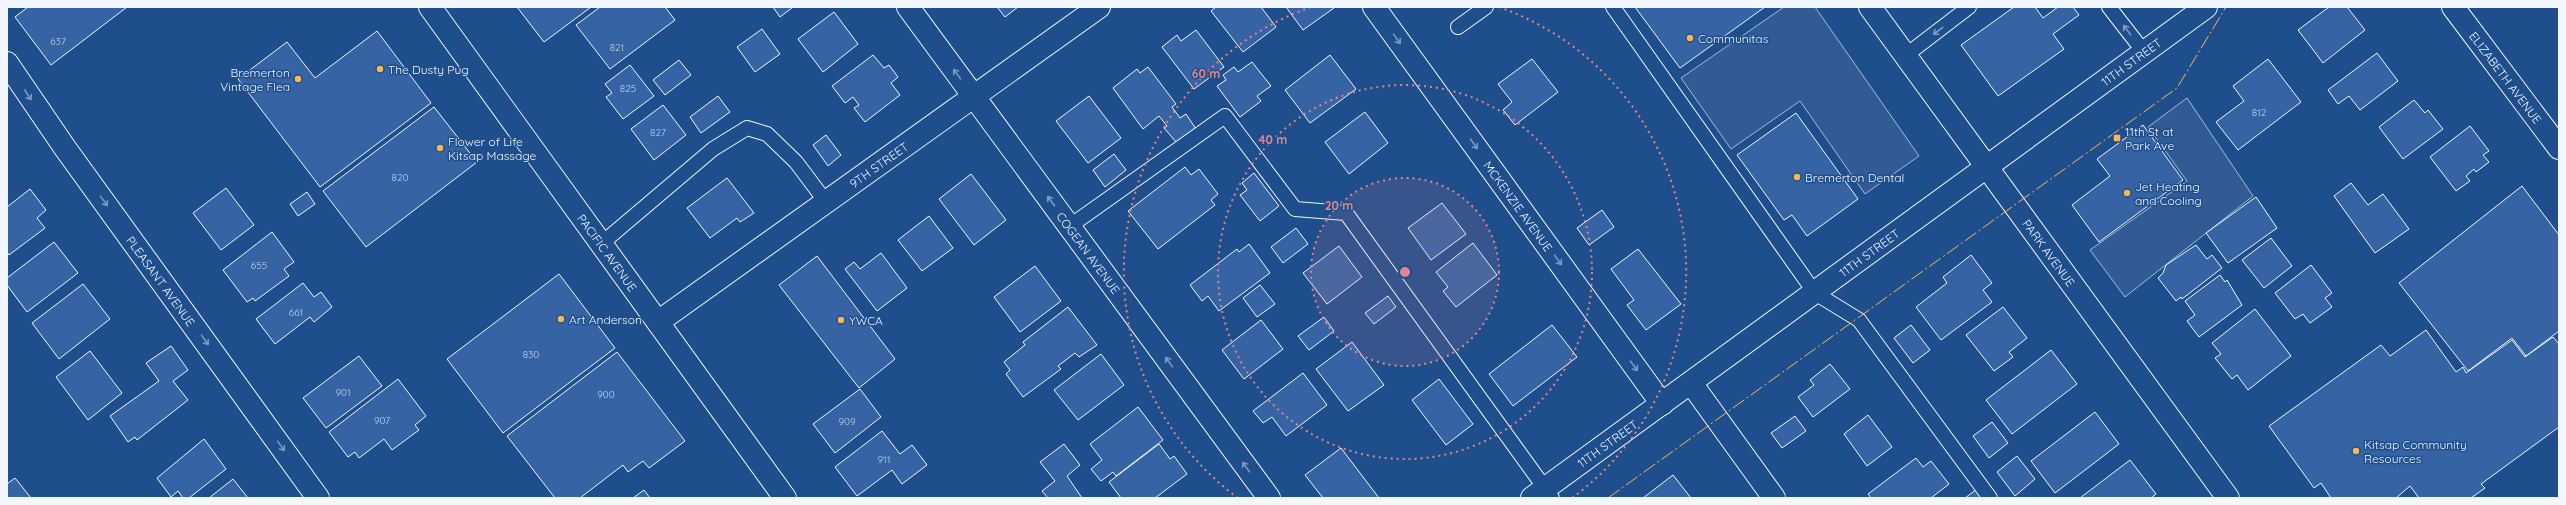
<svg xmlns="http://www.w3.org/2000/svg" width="2566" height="505" viewBox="0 0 2566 505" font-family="Quicksand,sans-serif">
	<rect width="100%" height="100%" fill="#1f4e8c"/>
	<!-- built -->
	<g fill="#305b95" stroke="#a8bbd7">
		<path d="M1784 7H1815L1919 156 1865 194 1800 101 1731 149 1681 78Z"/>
		<path d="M2187 98 2253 196 2125 297 2090 250 2187 181 2148 127Z"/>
	</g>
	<!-- building -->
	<g fill="#3563a3" stroke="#f2f6ff">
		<path d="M28 7H127L51 65 15 17Z"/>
		<path d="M517 7H591L544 42Z"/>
		<path d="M600 7H665L675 20 610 69 576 25Z"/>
		<path d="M773 7H793L780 17Z"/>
		<path d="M997 7H1018L1005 17Z"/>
		<path d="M1216 7H1261L1276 27 1243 52 1211 11Z"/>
		<path d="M1286 7H1333L1334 8 1303 30Z"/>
		<path d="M1635 7H1765L1680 68Z"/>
		<path d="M2014 7H2035L2043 18 2058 7H2073L2079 15 2053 34 2064 49 1998 96 1961 45Z"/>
		<path d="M2329 7H2347L2365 30 2323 63 2298 30Z"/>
		<path d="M834 12 858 44 823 72 798 39Z"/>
		<path d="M762 29 780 54 755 72 737 47Z"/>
		<path d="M1196 30 1224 67 1194 89 1162 47 1177 35 1181 41Z"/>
		<path d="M377 31 431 103 320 187 238 79 287 42 315 78Z"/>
		<path d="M2377 53 2398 81 2360 110 2349 96 2338 104 2328 90Z"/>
		<path d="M873 55 884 68 889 65 898 77 891 83 900 95 865 122 854 108 859 105 853 97 845 103 832 86Z"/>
		<path d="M1330 55 1356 89 1310 123 1285 90Z"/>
		<path d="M1532 59 1558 92 1515 125 1503 110 1512 102 1498 84Z"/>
		<path d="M2268 59 2301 102 2238 150 2216 122 2244 101 2233 86Z"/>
		<path d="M679 60 691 75 665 95 653 80Z"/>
		<path d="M1252 62 1271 86 1257 96 1261 101 1240 117 1217 86 1226 80 1223 75 1234 67 1238 72Z"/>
		<path d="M630 65 654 96 623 119 606 97 612 93 605 84Z"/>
		<path d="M1148 67 1176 104 1172 107 1180 118 1186 114 1196 129 1177 143 1164 128 1167 126 1159 116 1143 129 1113 88 1137 69 1140 73Z"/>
		<path d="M718 96 730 112 701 133 690 117Z"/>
		<path d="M1089 96 1121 138 1088 163 1056 121Z"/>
		<path d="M2414 100 2425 113 2428 110 2443 129 2403 159 2379 127Z"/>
		<path d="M663 105 686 135 654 160 631 129Z"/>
		<path d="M434 107 477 162 366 247 323 191Z"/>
		<path d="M1365 112 1388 143 1349 174 1325 142Z"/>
		<path d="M1796 113 1858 199 1807 236 1792 215 1784 220 1737 155Z"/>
		<path d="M2143 125 2183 180 2099 242 2072 205 2110 176 2097 159Z"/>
		<path d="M2470 126 2489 151 2483 155 2489 162 2476 172 2474 169 2466 176 2470 181 2456 191 2430 157Z"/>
		<path d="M826 135 841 155 828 166 813 145Z"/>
		<path d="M1114 154 1126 170 1105 187 1093 170Z"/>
		<path d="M1185 167 1191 175 1199 169 1218 194 1211 200 1215 205 1158 249 1128 211Z"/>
		<path d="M1254 173 1279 206 1260 221 1240 195 1247 190 1242 183Z"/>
		<path d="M971 174 1006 220 974 245 939 199Z"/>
		<path d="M727 178 754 213 740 222 737 218 710 238 687 208Z"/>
		<path d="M2351 183 2368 205 2383 194 2409 229 2375 253 2334 196Z"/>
		<path d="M2522 186 2559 235V331L2526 356 2512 338 2468 371 2399 283Z"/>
		<path d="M226 188 254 225 221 250 193 213Z"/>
		<path d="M30 189 46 210 37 218 45 228 9 255 7 252V207Z"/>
		<path d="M307 192 315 204 298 216 290 204Z"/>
		<path d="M2256 197 2277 228 2228 263 2206 233Z"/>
		<path d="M1442 203 1466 234 1431 260 1408 228Z"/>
		<path d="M1602 210 1614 227 1589 245 1577 228Z"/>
		<path d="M929 216 953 248 922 271 898 240Z"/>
		<path d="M1296 228 1308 244 1283 263 1271 247Z"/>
		<path d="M272 232 294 262 284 269 289 276 255 301 253 298 247 302 223 270Z"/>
		<path d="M2271 238 2292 266 2264 288 2242 260Z"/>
		<path d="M54 242 78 273 27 312 7 285V278Z"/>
		<path d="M1473 243 1497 275 1456 307 1443 291 1448 287 1436 272Z"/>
		<path d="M1249 244 1270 273 1219 311 1208 296 1202 301 1190 285 1237 249 1239 252Z"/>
		<path d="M2196 245 2207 259 2212 255 2222 268 2182 299 2181 297 2176 301 2158 278 2163 273 2166 265Z"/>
		<path d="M1339 246 1362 277 1327 304 1303 273Z"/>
		<path d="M1638 249 1681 304 1646 330 1627 305 1634 300 1611 269Z"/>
		<path d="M881 253 907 288 877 311 845 269 854 262 860 269Z"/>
		<path d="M1971 255 1992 283 1983 290 1992 302 1941 340 1916 307 1947 283 1943 277Z"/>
		<path d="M817 256 895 359 859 388 779 285Z"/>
		<path d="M2311 265 2332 293 2325 298 2332 307 2310 323 2303 314 2295 319 2275 293Z"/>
		<path d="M1035 266 1061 301 1020 332 994 297Z"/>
		<path d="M559 274 615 348 503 433 447 359Z"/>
		<path d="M2220 275 2225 282 2227 280 2242 305 2199 337 2187 321 2195 315 2185 301Z"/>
		<path d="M303 283 314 297 321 292 332 307 314 322 310 317 275 344 256 319Z"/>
		<path d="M83 284 110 319 59 359 32 323Z"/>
		<path d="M1260 285 1275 304 1257 317 1243 298Z"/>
		<path d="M1388 296 1396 307 1374 324 1365 313Z"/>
		<path d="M1068 307 1097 345 1079 357 1075 353 1058 366 1061 369 1023 397 1006 374 1010 370 1004 362 1025 345 1023 342Z"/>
		<path d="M2003 307 2027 338 2009 352 2013 357 1994 371 1966 335Z"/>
		<path d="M2255 309 2291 356 2248 390 2237 375 2232 379 2215 358 2221 354 2212 343Z"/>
		<path d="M1324 317 1334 331 1309 350 1298 336Z"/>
		<path d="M1261 320 1283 349 1244 379 1222 350Z"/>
		<path d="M1552 325 1577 357 1513 406 1489 374Z"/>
		<path d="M1911 325 1930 350 1913 363 1894 338Z"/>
		<path d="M2426 330 2456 372 2463 367 2466 373 2512 340 2525 357 2553 337 2559 344V427L2481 484 2485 488 2471 498H2419L2410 486 2396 498H2331L2321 483 2314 488 2269 426 2381 345 2390 356Z"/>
		<path d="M1352 342 1384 385 1348 411 1316 369Z"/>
		<path d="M171 346 188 370 173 381 188 400 137 440 135 437 128 442 110 416 159 381 146 363Z"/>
		<path d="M2051 350 2077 384 2012 434 1986 400Z"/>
		<path d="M90 351 122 393 88 420 56 377Z"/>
		<path d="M617 352 685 441 649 468 643 461 628 472 623 465 580 498H555L507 436Z"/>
		<path d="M1101 354 1124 385 1078 420 1054 390Z"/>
		<path d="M359 356 382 386 326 428 303 398Z"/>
		<path d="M1830 364 1850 389 1813 417 1798 397 1814 385 1810 380Z"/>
		<path d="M1303 373 1327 405 1286 436 1272 417 1263 423 1253 411Z"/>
		<path d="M398 379 426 416 415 425 419 430 392 450 384 439 359 458 355 452 348 457 329 432Z"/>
		<path d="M1439 379 1473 424 1446 445 1412 400Z"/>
		<path d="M860 389 881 417 835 453 813 424Z"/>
		<path d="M1138 407 1163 440 1116 476 1113 472 1101 481 1091 469 1102 460 1090 444Z"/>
		<path d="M2095 412 2119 444 2055 493 2031 461Z"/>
		<path d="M1868 415 1892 447 1867 466 1844 434Z"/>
		<path d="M1795 416 1806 431 1782 448 1771 433Z"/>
		<path d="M1992 422 2008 443 1989 458 1973 436Z"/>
		<path d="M882 431 900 454 912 445 927 465 902 484 892 470 857 496 835 467Z"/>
		<path d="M204 439 226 469 189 498H183L178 491 171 497 157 478Z"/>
		<path d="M1064 444 1080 465 1067 476 1082 498H1048L1042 491 1055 481 1040 462Z"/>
		<path d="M1159 444 1170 459 1174 456 1187 474 1155 498H1121L1109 482Z"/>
		<path d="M1341 448 1379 498H1323L1305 475Z"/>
		<path d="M2017 456 2035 479 2015 496 1997 472Z"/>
		<path d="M1916 458 1923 467 1931 461 1949 484 1931 498H1871L1868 494Z"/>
		<path d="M2130 460 2156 494 2151 498H2080Z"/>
		<path d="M1673 475 1691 498H1643Z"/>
		<path d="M15 478 31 498H7V484Z"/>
		<path d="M233 479 248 498H209Z"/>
		<path d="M1977 489 1984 498H1965Z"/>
		<path d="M644 490 650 498H633Z"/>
	</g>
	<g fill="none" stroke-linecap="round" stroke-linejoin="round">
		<!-- lane casing -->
		<g stroke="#f2f6ff" stroke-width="16">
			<g id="lane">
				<path d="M1613 7 1815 293 1859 320 1990 498"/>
				<path d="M2109 7 2144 52"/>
				<path d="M1458 27 1486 7"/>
				<path d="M1905 56 1969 7"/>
				<path d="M1070 226 1225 116 1295 209 1346 213 1552 498"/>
				<path d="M601 244 713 149 747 128 767 134 796 162 826 202"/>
			</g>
		</g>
		<!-- street casing -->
		<g stroke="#f2f6ff" stroke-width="24">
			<g id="street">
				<path id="s1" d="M908 7 1269 498"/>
				<path id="s2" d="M1374 7 1662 404"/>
				<path id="s3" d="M1870 7 2228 498"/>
				<path id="s4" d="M2453 7 2559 148"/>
				<path id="s5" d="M7 63 65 148 318 498"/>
				<path id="s6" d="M658 322 1099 7"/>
				<path d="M1691 383 1774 498"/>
			</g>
		</g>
		<!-- secondary casing -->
		<g stroke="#f2f6ff" stroke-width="24">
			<g id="secondary">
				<path id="s7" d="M430 7 785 498"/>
				<path id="s8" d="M1532 498 2206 7"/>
			</g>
		</g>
		<!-- lane -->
		<use href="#lane" stroke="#1f4e8c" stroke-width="14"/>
		<!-- street -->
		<use href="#street" stroke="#1f4e8c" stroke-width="22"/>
		<!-- secondary -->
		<use href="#secondary" stroke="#1f4e8c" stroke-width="22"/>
		<!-- power -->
		<path stroke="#ffb74d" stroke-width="1" stroke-dasharray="14 3 2 3" stroke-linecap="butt" d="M1608 498 2177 88 2226 7"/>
	</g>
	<!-- one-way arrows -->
	<defs><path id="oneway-shaft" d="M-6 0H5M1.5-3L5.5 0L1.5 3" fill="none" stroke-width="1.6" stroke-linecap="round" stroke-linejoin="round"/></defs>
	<g stroke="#7e9ac0">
		<use href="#oneway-shaft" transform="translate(2127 30) rotate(-127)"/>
		<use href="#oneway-shaft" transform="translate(1938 31) rotate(143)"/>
		<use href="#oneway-shaft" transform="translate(1397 39) rotate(54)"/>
		<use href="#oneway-shaft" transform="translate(957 74) rotate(-126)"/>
		<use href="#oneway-shaft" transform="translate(28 95) rotate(57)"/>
		<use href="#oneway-shaft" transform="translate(1474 144) rotate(54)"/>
		<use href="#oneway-shaft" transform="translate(104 201) rotate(54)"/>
		<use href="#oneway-shaft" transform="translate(1051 201) rotate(-127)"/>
		<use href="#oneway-shaft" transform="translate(1558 260) rotate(54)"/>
		<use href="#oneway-shaft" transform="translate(205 340) rotate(54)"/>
		<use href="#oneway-shaft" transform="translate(1169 362) rotate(-126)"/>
		<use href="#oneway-shaft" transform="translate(1634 366) rotate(54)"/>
		<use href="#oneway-shaft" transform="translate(281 446) rotate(55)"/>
		<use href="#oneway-shaft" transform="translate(1246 467) rotate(-126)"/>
	</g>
	<!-- distance rings -->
	<circle cx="1405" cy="272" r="94" fill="#e38589" fill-opacity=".12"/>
	<g fill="none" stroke="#e38589" stroke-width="2" stroke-dasharray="2 4">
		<circle cx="1405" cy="272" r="94"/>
		<circle cx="1405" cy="272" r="187"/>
		<path d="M1238 498A281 281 0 0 1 1311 7M1499 7A281 281 0 0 1 1572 498"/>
	</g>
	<!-- markers -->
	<g fill="#ffb74d" stroke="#1f4e8c" stroke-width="1.5">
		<circle cx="1690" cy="38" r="4"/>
		<circle cx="380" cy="69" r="4"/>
		<circle cx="298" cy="79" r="4"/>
		<rect x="2113" y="134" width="8" height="8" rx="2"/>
		<circle cx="440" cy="148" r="4"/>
		<circle cx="1797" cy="177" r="4"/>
		<circle cx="2127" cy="193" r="4"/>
		<circle cx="561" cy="319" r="4"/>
		<circle cx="841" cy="320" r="4"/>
		<circle cx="2356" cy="451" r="4"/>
	</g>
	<g text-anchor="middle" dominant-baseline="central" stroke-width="3" stroke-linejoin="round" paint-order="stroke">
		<!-- number labels -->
		<g font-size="10" fill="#c3d1e8">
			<text x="58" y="41">637</text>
			<text x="617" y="47">821</text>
			<text x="628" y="88">825</text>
			<text x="2259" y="112">812</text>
			<text x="658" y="132">827</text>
			<text x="400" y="177">820</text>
			<text x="259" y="265">655</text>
			<text x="296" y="312">661</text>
			<text x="531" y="354">830</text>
			<text x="343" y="392">901</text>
			<text x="606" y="394">900</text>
			<text x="382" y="420">907</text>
			<text x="847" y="421">909</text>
			<text x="884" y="459">911</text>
		</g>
		<!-- poi labels -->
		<g font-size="12" fill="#f2f6ff" stroke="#1f4e8c" text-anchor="start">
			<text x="1698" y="38">Communitas</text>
			<text x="388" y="69">The Dusty Pug</text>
			<text x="290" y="72" text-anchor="end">Bremerton<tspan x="290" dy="14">Vintage Flea</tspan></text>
			<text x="2125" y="131">11th St at<tspan x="2125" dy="14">Park Ave</tspan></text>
			<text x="448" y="141">Flower of Life<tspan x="448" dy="14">Kitsap Massage</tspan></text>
			<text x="1805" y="177">Bremerton Dental</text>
			<text x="2135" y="186">Jet Heating<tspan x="2135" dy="14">and Cooling</tspan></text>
			<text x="569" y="319">Art Anderson</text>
			<text x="849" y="320">YWCA</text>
			<text x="2364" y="444">Kitsap Community<tspan x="2364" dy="14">Resources</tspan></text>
		</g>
		<!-- street labels -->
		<g font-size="12" fill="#f2f6ff" stroke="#1f4e8c">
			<text stroke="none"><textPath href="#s8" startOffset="741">11TH STREET</textPath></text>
			<text stroke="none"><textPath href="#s4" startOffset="88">ELIZABETH AVENUE</textPath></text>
			<text stroke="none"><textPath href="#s6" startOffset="271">9TH STREET</textPath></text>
			<text stroke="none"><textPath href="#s2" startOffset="246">MCKENZIE AVENUE</textPath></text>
			<text stroke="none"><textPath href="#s7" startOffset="303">PACIFIC AVENUE</textPath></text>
			<text stroke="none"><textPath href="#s1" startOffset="305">COGEAN AVENUE</textPath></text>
			<text stroke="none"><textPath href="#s8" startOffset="417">11TH STREET</textPath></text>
			<text stroke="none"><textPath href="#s3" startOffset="304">PARK AVENUE</textPath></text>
			<text stroke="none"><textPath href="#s5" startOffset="267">PLEASANT AVENUE</textPath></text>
			<text stroke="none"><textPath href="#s8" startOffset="93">11TH STREET</textPath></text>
		</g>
	</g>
	<circle cx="1405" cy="272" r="6" fill="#e38589" stroke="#1f4e8c" stroke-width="2"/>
	<g font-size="12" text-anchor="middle" font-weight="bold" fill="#e38589" stroke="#1f4e8c" stroke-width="3" stroke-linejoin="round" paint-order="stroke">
		<text x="1206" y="78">60 m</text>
		<text x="1273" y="144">40 m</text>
		<text x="1339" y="210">20 m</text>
	</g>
	<!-- border -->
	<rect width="2566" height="505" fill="none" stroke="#f2f6ff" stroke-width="16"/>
</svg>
